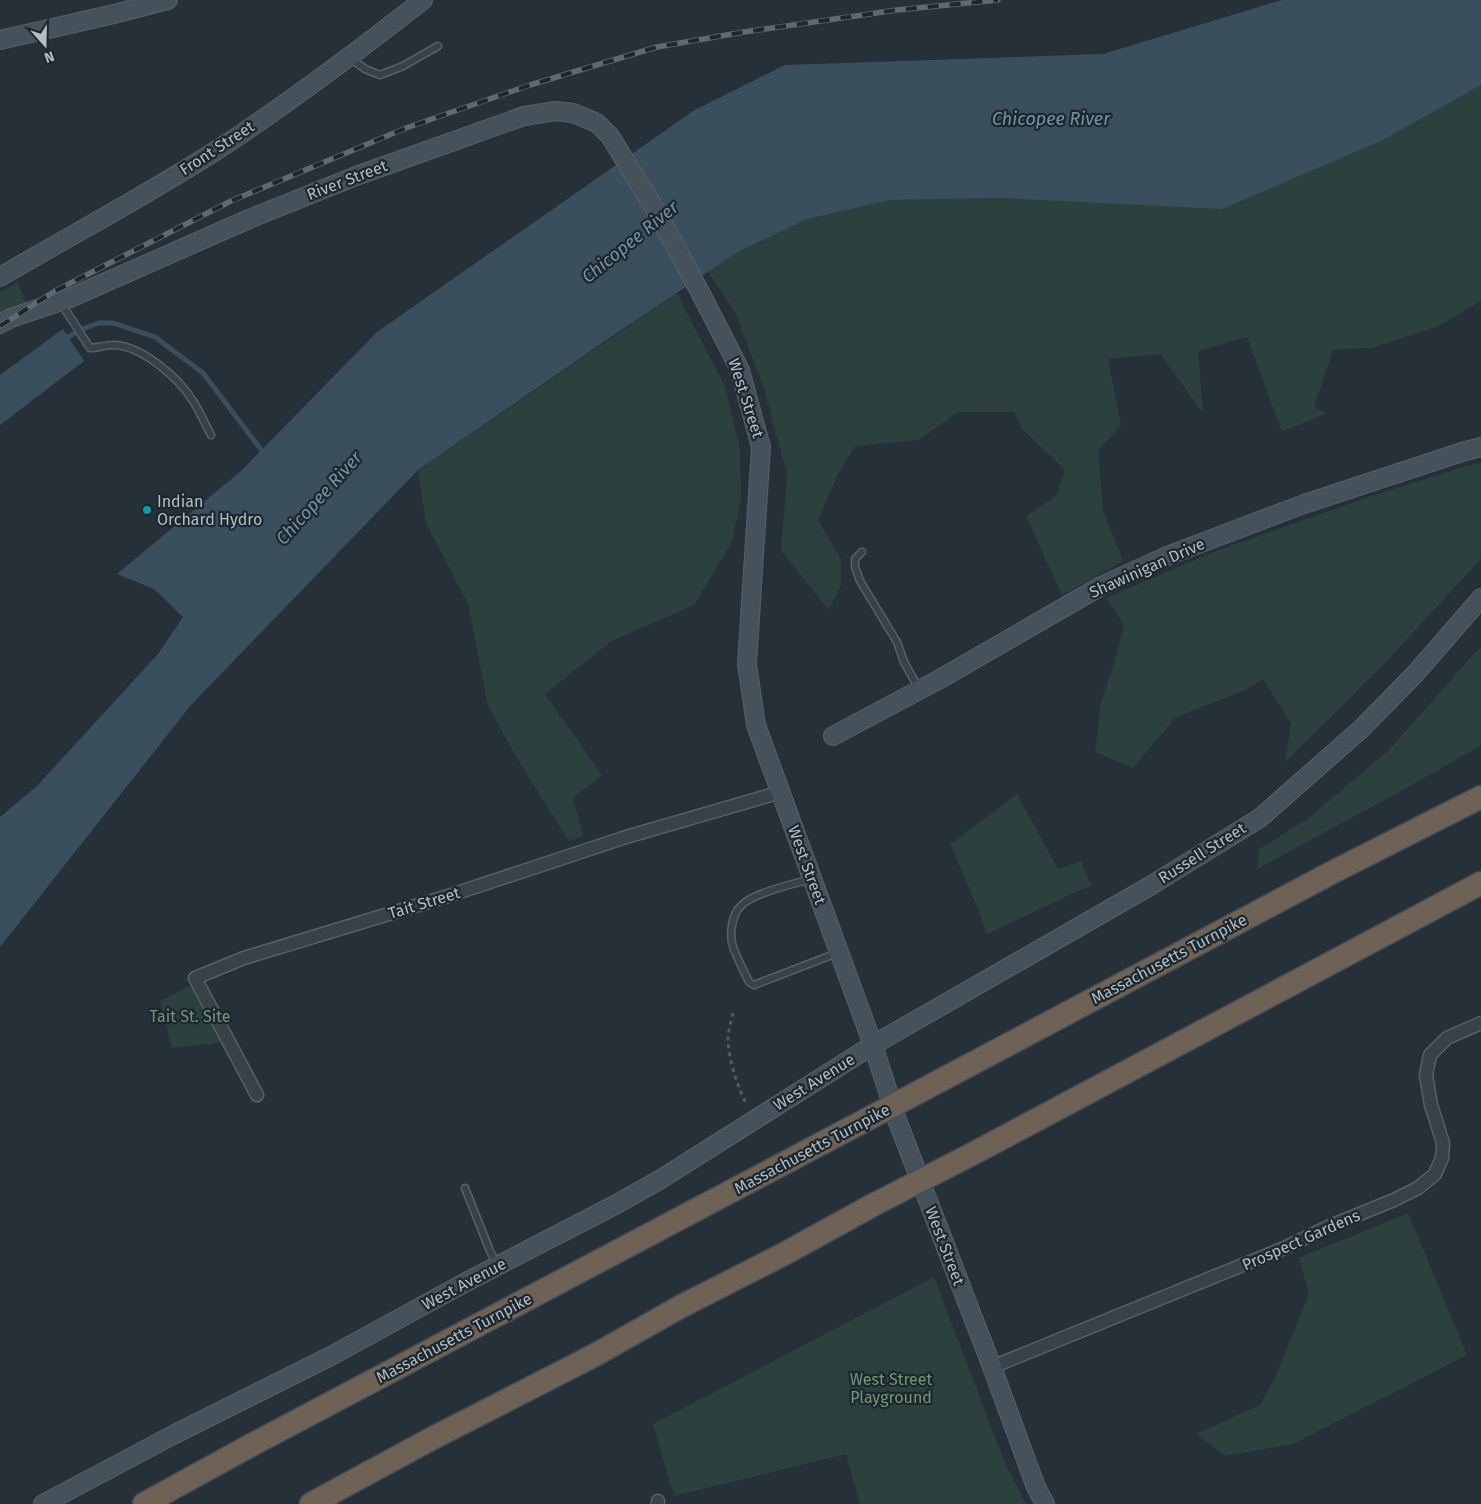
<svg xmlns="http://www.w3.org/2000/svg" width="1481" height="1504" viewBox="0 0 1481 1504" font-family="'Fira Sans',sans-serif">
	<rect width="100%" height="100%" fill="#253038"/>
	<!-- green -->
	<g fill="#2c403d">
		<path d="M1481 85V301L1439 326 1372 348 1333 350 1314 407 1327 413 1282 432 1247 337 1198 351 1203 413 1160 354 1108 359 1121 425 1098 451 1103 510 1123 561 1062 595 1026 516 1056 496 1065 470 1021 428 1014 412H958L919 440 855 446 838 474 818 520 841 559V585L829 610 781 551 787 474 764 388 735 312 708 272 736 253 807 219 890 200 1002 198 1382 140Z"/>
		<path d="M17 282 28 306 0 318V292Z"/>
		<path d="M677 293 725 387 740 449 741 499 732 542 694 605 612 641 545 694 602 775 573 798 583 836 569 841 518 760 488 706 468 604 426 523 418 470Z"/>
		<path d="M1481 463V559L1384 664 1285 762 1291 723 1263 679 1248 689 1176 717 1133 768 1095 752 1101 702 1114 663 1124 625 1106 598 1213 552 1366 498 1465 466Z"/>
		<path d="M1481 646V745L1414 784 1257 869 1259 849 1307 819 1388 751Z"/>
		<path d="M1017 794 1058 869 1081 861 1091 885 987 934 976 904 950 844Z"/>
		<path d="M205 978 226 1042 172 1048 160 1001Z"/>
		<path d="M1408 1213 1467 1355 1293 1444 1225 1456 1196 1434 1260 1405 1276 1375 1309 1294 1299 1258Z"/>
		<path d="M934 1277 1004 1461 1026 1504H860L846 1454 674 1496 653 1424Z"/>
	</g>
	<!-- water -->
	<g fill="#3a4f5e">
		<path d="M1282 0H1481V85L1383 140 1222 209 1002 198 890 200 807 219 736 253 608 339 418 470 191 705 0 947V817L37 786 158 654 183 617 154 589 117 574 241 471 377 332 693 111 785 65 1103 54Z"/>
		<path d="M63 329 84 361 0 425V375Z"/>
	</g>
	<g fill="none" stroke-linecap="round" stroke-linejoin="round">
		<!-- stream -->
		<path stroke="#3a4f5e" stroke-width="5" d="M64 339 85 328 99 323H113L155 337 203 373 265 455"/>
		<!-- lane casing -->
		<g stroke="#566067" stroke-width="9">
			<g id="lane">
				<path d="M350 58 365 69 380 75 403 66 438 46"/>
				<path d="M61 303 90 348C98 348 105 345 113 345 141 345 179 378 193 401 200 412 205 424 211 435"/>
				<path d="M862 552 855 559V567L860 581 897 642 904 662 919 689"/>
				<path d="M811 879C794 884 751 893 740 907 732 915 730 932 732 943 735 956 744 970 749 982L754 985 837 953"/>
				<path d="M465 1188 490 1251 497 1265"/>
			</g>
		</g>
		<!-- street casing -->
		<g stroke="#566067" stroke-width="15">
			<g id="street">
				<path d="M257 1095 195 978 244 958 448 896 626 837 781 792"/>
				<path d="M992 1367 1282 1249 1330 1226 1394 1200 1418 1188 1435 1174 1442 1158 1443 1143 1431 1105 1426 1075 1430 1055 1447 1038 1481 1023"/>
				<path d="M658 1501V1504"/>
			</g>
		</g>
		<!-- secondary casing -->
		<g stroke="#566067" stroke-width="20">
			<g id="secondary">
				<path d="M0 40 114 14 168 0"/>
				<path d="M0 277C73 234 149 194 220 148 290 102 357 52 423 0"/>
				<path d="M0 324 11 318 70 298 249 219 356 176 524 116 556 111 573 113 597 123 610 136 659 216 700 292 740 370 761 447 747 664 756 725 873 1045 897 1120 992 1367 1036 1487 1045 1504"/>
				<path d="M833 736 940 679 1101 586 1167 556 1304 504 1462 452 1481 447"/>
				<path d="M43 1504 173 1435 331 1356 466 1282 615 1205 661 1179 873 1045 1150 886 1260 818 1361 729 1416 673 1481 598"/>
			</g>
		</g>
		<!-- highway casing -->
		<g stroke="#434d54" stroke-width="25">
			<g id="highway">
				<path d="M947 1077 1333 872 1481 797"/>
				<path d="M978 1151 1481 883"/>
				<path d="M144 1504 257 1442 845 1131"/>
				<path d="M311 1504 431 1439 595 1355 680 1307 784 1254 873 1205"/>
			</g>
		</g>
		<!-- path -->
		<path stroke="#4b5d5c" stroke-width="3" stroke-dasharray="4 4" stroke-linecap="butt" d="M733 1013C731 1022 728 1031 728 1041 729 1062 738 1087 747 1106"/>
		<!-- lane -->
		<use href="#lane" stroke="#384249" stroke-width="6"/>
		<!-- street -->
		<use href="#street" stroke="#384249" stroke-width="12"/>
		<!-- secondary -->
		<use href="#secondary" stroke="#46525b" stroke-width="18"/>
		<!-- highway -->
		<use href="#highway" stroke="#6e6156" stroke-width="22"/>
		<!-- rail casing -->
		<g stroke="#5e6972" stroke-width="5.5">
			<path id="rail" d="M0 326 55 291 231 201 406 128 530 85 657 47 744 32 897 10 998 0"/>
		</g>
		<!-- rail -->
		<use href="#rail" stroke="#1d272e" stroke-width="4" stroke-dasharray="11" stroke-linecap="butt"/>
		<!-- highway-bridge casing -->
		<g stroke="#434d54" stroke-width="25" stroke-linecap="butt">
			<g id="highway-bridge">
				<path d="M845 1131 947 1077"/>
				<path d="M873 1205 978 1151"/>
			</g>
		</g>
		<!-- highway-bridge -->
		<use href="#highway-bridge" stroke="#6e6156" stroke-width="22"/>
	</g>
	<!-- markers -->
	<circle fill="#0f9aa8" stroke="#1d272e" stroke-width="2" cx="147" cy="510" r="5"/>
	<g text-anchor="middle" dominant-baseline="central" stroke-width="4.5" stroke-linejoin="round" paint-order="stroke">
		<!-- street labels -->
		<g font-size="16" fill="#b3bdc5" stroke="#1d272e">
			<text transform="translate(217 148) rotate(-33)">Front Street</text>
			<text transform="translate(347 180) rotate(-21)">River Street</text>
			<text transform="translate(746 398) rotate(72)">West Street</text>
			<text transform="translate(1147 568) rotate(-24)">Shawinigan Drive</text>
			<text transform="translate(1202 853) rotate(-32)">Russell Street</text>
			<text transform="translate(807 865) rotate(70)">West Street</text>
			<text transform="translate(424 903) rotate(-17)">Tait Street</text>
			<text transform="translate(1169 959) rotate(-28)">Massachusetts Turnpike</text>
			<text transform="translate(814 1082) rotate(-32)">West Avenue</text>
			<text transform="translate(812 1149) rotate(-28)">Massachusetts Turnpike</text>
			<text transform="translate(1301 1240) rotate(-24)">Prospect Gardens</text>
			<text transform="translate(945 1246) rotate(69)">West Street</text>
			<text transform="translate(464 1284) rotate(-28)">West Avenue</text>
			<text transform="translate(454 1338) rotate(-28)">Massachusetts Turnpike</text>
		</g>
		<!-- poi labels -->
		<g font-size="16" fill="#b3bdc5" stroke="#1d272e" text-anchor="start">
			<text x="157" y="501">Indian<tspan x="157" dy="18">Orchard Hydro</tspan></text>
		</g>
		<!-- park labels -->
		<g font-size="16" fill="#749876" stroke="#1d272e">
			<text x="190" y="1016">Tait St. Site</text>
			<text x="891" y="1379">West Street<tspan x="891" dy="18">Playground</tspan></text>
		</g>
		<!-- water labels -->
		<g font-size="18" font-style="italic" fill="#7792a5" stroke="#1d272e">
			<text x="1051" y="119">Chicopee River</text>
			<text transform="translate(630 242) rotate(-39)">Chicopee River</text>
			<text transform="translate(319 498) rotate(-48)">Chicopee River</text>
		</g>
	</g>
	<!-- north arrow -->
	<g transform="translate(45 45) rotate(160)" stroke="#1d272e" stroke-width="4" paint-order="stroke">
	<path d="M0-4L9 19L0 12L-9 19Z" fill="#b3bdc5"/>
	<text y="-8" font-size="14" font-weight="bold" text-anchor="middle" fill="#b3bdc5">N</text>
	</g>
</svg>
